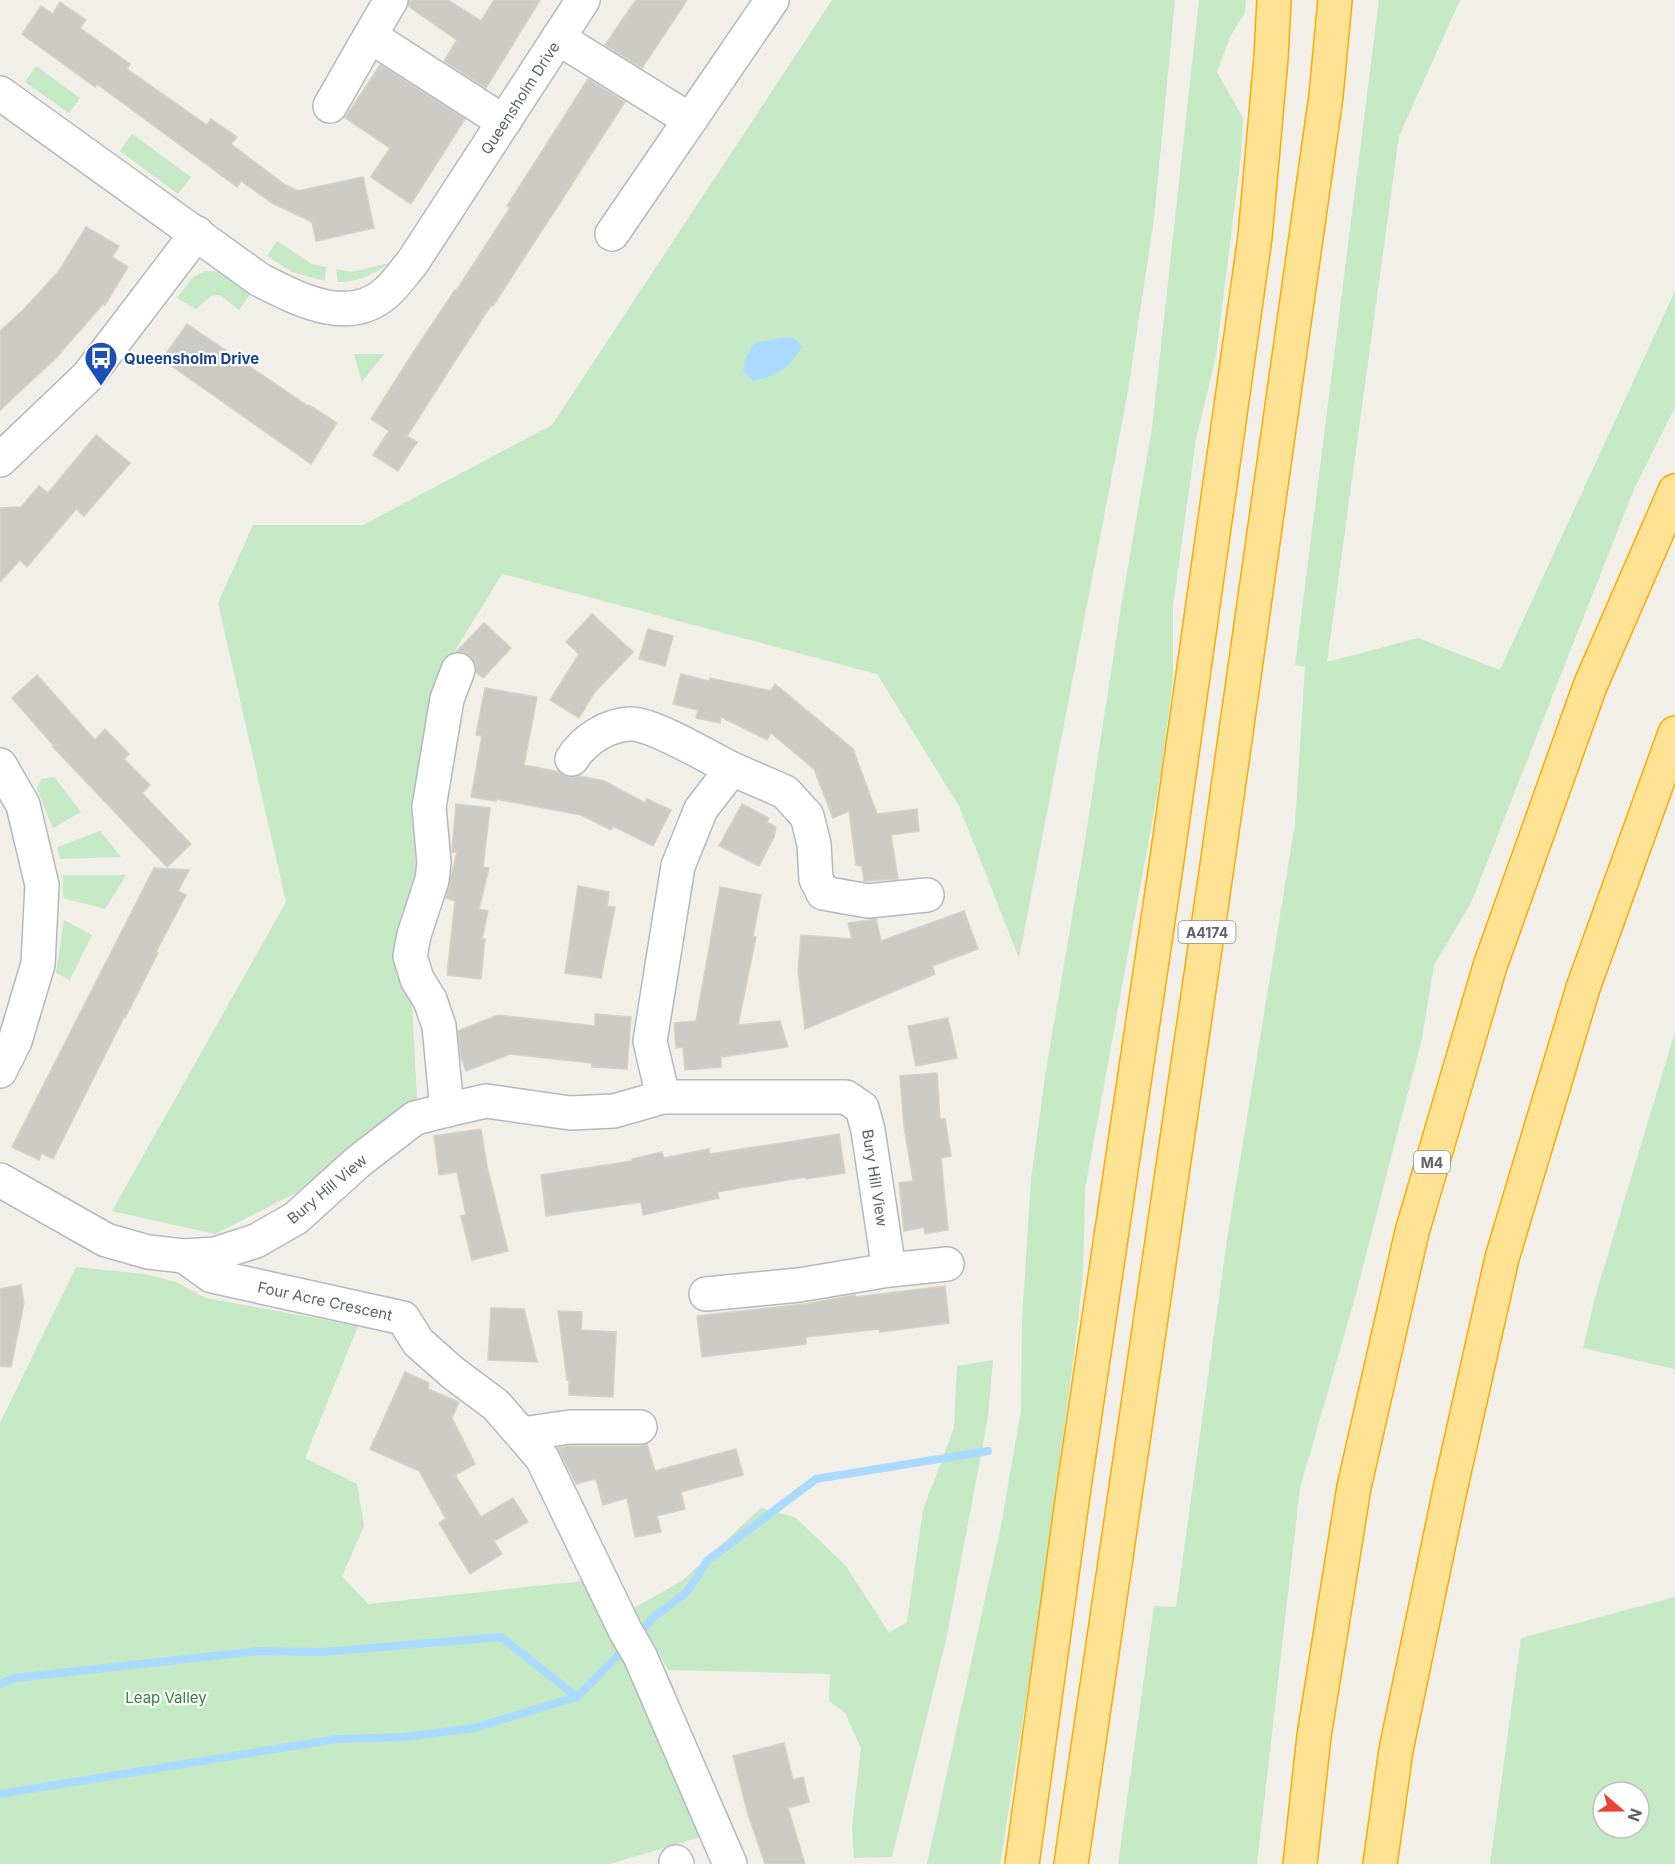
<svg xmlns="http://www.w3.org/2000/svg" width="1675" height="1864" viewBox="0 0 1675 1864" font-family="Inter,sans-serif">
	<rect width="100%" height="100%" fill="#f1efe8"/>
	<!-- green -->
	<g fill="#c5e8c5" fill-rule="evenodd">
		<path d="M832 0H1175L1154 219 1127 397 1019 958 959 806 877 674 502 574 442 672 415 787 416 889 394 958 412 1003 417 1100 296 1193 215 1234 112 1211 286 902 218 603 253 525H363L552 425Z"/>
		<path d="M1199 0H1246L1245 12 1230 37 1217 72 1243 118 1241 155 1216 356 1196 439 1173 606V678L1161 773 1085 1189 1083 1275 1075 1347 1037 1631 1000 1864H927L1001 1526 1021 1410 1022 1320 1031 1179 1046 1070 1083 853 1122 601 1152 428Z"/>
		<path d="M1379 0H1460L1399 136 1327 662 1418 638 1500 670 1675 291V407L1634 489 1471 903 1434 965 1422 1038 1354 1301 1300 1488 1257 1864H1118L1154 1606 1176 1607 1227 1240 1295 824 1305 667 1295 665Z"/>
		<path d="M36 66 80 98 69 113 25 82Z"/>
		<path d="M132 134 191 177 178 194 120 151Z"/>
		<path d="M277 241 312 264 326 267 325 281 292 272 267 256Z"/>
		<path d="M389 263C375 274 356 283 338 282L336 269 352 272Z"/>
		<path d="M205 271 219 272 250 294 239 310 220 295 211 296 196 309 177 298 193 277Z"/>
		<path d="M354 354H384L362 382Z"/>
		<path d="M54 777 81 812 53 828 37 789 41 779Z"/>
		<path d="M100 831 121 857 60 859 57 847Z"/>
		<path d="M63 875H126L105 909 63 898Z"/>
		<path d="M64 920 92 935 70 980 56 973Z"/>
		<path d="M1675 1032V1369L1583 1348 1594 1301Z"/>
		<path d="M76 1267 145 1274 176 1282 206 1298 358 1326 305 1458 357 1484 364 1526 342 1576 368 1604 584 1581 707 1835 610 1864H0V1423Z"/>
		<path d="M993 1360 988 1417 946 1640 892 1857 854 1858 852 1827 861 1748 845 1713 829 1701 830 1674 668 1670 634 1608 683 1580 761 1508 795 1517 846 1566 889 1633 907 1622 923 1510 954 1428 957 1366Z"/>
		<path d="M1675 1597V1864H1490L1521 1638ZM1603 1792H1639V1828H1603Z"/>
	</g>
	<!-- water -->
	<path fill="#aadaff" d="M786 337 797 340 802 347C787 369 780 374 754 381L743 372 745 360 754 343Z"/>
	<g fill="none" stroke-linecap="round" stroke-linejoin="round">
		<!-- stream -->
		<g stroke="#aadaff" stroke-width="8">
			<path d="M637 1635 655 1616 687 1592 707 1561 816 1479 988 1451"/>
			<path d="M0 1684 15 1678 259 1651 323 1652 501 1637 577 1697"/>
			<path d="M0 1794 337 1739 405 1737 474 1728 577 1697 626 1647"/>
		</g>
	</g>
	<!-- building -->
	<g fill="#cccac5" stroke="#d6d1c6" stroke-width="1.5">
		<path d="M410 0H448L481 21 494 0H540L486 88 444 61 457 40 408 6Z"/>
		<path d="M636 0H687L642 68 605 45Z"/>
		<path d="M60 2 86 20 80 28 130 64 127 69 207 125 211 119 237 137 231 144 284 184 298 191 363 177 374 228 316 241 312 222 272 203 241 181 237 187 97 84 95 87 22 34 41 6 53 14Z"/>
		<path d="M380 65 465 119 411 204 371 177 390 148 345 118Z"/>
		<path d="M588 79 625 102 493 306 491 305 407 436 417 442 398 471 373 455 389 431 371 419 414 351 455 290 456 291 510 208 507 206Z"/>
		<path d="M86 227 119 246 112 257 128 267 105 305 103 304 55 359 0 410V331L23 310 59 271Z"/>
		<path d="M187 324 308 406 309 405 337 423 311 464 162 359Z"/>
		<path d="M96 435 130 463 84 516 76 509 27 567 20 560 0 582V508L21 507 39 486 48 493Z"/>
		<path d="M592 614 633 652 594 693 579 718 550 700 579 654 566 642Z"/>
		<path d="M484 623 511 648 483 678 476 672V666L472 658 465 653 456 652Z"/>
		<path d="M648 629 673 636 665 666 639 659Z"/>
		<path d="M681 674 709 681 710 678 771 691 775 684 853 749 877 814 917 809 919 831 891 835 898 879 864 881 862 866 856 865 849 811 833 818 814 769 771 733 767 740 721 717 720 723 696 718 698 710 673 704Z"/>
		<path d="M37 675 95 740 105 729 129 754 124 759 150 785 142 793 191 844 167 867 53 747 54 746 12 698Z"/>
		<path d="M485 688 537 697 524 765 560 772 570 778 579 776 604 781 645 803 647 799 671 810 653 846 613 826 611 830 581 815 496 799V801L471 797 482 736 476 735Z"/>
		<path d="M456 804 490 808 483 867 489 868 479 909 488 911 482 939H485L481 979 447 975 455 901 446 898 457 852H452V849Z"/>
		<path d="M742 804 769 818 767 822 776 827 774 837 759 866 719 846Z"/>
		<path d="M154 868 189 870 178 891 186 895 156 952 158 953 125 1018 124 1017 53 1159 42 1153 39 1160 12 1147Z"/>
		<path d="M578 886 609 892 607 906 615 907 601 978 565 973Z"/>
		<path d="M720 887 761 895 753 936 756 937 738 1025 780 1021 788 1047 721 1057V1067L685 1070 683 1047 676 1048 674 1023 696 1021Z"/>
		<path d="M964 911 978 949 932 966 935 974 805 1029 798 970 801 935 852 939 848 923 876 919 881 941Z"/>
		<path d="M595 1014 631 1017 627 1069 592 1067V1063L510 1054 466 1071 461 1057 458 1031 498 1015 595 1026Z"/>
		<path d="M948 1018 957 1058 916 1066 908 1026Z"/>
		<path d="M937 1073 940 1119H945L951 1156 941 1158 948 1230 925 1234 924 1227 904 1231 899 1183 913 1181 904 1127 900 1076Z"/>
		<path d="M481 1129 487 1166 508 1251 472 1260 461 1216 466 1215 457 1172 439 1175 434 1136Z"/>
		<path d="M839 1134 845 1173 806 1179V1177L717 1192 719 1198 643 1215 641 1202 546 1216 541 1175 632 1161V1159L662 1152 664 1158 709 1149 710 1154Z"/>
		<path d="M21 1285 24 1303 11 1367 0 1366V1289Z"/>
		<path d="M945 1286 949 1323 880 1332 879 1329 806 1337V1344L702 1357 697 1316 805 1304 855 1295V1297Z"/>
		<path d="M491 1308 524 1309 537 1362 488 1360Z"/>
		<path d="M558 1311 582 1312 581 1330 616 1332 613 1397 569 1395V1380H567Z"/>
		<path d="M405 1372 429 1383 428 1389 459 1402 452 1418 475 1464 455 1475 481 1517 513 1498 528 1522 494 1541 502 1554 470 1574 439 1523 446 1519 419 1471 370 1449Z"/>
		<path d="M647 1444 655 1471 736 1449 743 1475 681 1492 685 1509 657 1516 661 1532 635 1537 627 1498 603 1505 596 1479 576 1484 558 1448 571 1446H640Z"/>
		<path d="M784 1743 793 1780 803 1777 809 1802 788 1808 805 1864H765L747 1811 733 1756Z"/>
	</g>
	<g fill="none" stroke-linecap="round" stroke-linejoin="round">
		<!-- minor casing -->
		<g stroke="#b5b8bc" stroke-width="36">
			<g id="minor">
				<path d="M370 36 391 0"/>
				<path d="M558 38 690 120"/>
				<path d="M0 93 260 280C298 299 349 327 387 292 396 284 404 272 412 263L583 0"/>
				<path d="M330 106 370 36 504 122"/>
				<path d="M612 234 772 0"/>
				<path d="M0 460 88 376 197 233"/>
				<path d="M572 759C584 740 607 725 630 724 652 723 710 758 732 769"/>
				<path d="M0 765 23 805 42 885 38 964 15 1041 0 1071"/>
				<path d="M663 1097 650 1041 678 866 701 809 732 769 785 792 807 816 814 844 816 879 823 893 868 901 927 895"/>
				<path d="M447 1110 439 1026 430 1000 417 979 410 956 414 935 432 880 434 863 429 807 447 699 458 670"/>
				<path d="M0 1180 106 1240 148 1252 184 1256 215 1254 256 1241 296 1218 359 1161 415 1118 447 1110 486 1101 570 1113 614 1111 663 1097H846L862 1108 868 1130 889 1270 947 1264"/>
				<path d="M184 1256 212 1276 403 1318 418 1342 453 1373 496 1405 542 1458 625 1630 640 1656 730 1864"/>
				<path d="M706 1294 799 1285 889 1270"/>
				<path d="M522 1434 570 1427H640"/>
				<path d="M676 1862 677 1864"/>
			</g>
		</g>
		<!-- highway casing -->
		<g stroke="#f9ab00" stroke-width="36">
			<g id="highway">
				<path d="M1022 1864 1073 1494 1167 859 1255 237 1271 58 1274 0"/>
				<path d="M1071 1864 1217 866 1326 96 1335 0"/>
				<path d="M1300 1864 1314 1736 1354 1487 1412 1232 1490 966 1590 686 1675 491"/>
				<path d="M1380 1864 1396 1750 1450 1490 1502 1258 1583 988 1675 733"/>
			</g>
		</g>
		<!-- minor -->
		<use href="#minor" stroke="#fff" stroke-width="33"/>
		<!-- highway -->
		<use href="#highway" stroke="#fde293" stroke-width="33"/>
	</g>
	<!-- icons -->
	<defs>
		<g id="bus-pin" transform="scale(1.725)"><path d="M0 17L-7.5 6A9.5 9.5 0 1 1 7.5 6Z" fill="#1a4fb4" stroke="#fff"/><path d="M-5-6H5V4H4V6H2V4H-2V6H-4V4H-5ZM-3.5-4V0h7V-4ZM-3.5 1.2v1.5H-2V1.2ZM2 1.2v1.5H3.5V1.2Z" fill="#fff"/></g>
	</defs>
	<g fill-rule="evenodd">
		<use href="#bus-pin" x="101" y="358"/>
	</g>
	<g text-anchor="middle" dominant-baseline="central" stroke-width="4.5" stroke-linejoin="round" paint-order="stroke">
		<!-- shield labels -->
		<g fill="#fff" stroke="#8f9295" stroke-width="1.5">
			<rect x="1178.5" y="921" width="57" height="22" rx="4.5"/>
			<rect x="1414" y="1151" width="36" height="22" rx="4.5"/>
		</g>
		<g font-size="14" font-weight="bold" fill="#5f6368">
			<text x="1207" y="932">A4174</text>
			<text x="1432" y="1162">M4</text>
		</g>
		<!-- street labels -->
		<g font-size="15" fill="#5f6368" stroke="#fff">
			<text transform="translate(520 98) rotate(-57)">Queensholm Drive</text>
			<text transform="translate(875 1178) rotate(81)">Bury Hill View</text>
			<text transform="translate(327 1189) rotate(-40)">Bury Hill View</text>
			<text transform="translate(325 1301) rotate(12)">Four Acre Crescent</text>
		</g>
		<!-- transit labels -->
		<g font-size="15" font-weight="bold" fill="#164399" stroke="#fff" text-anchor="start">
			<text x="124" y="358">Queensholm Drive</text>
		</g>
		<!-- park labels -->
		<g font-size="15" fill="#348238" stroke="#fff">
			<text x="166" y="1697">Leap Valley</text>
		</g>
	</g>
	<!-- north arrow -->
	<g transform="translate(1621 1810) rotate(110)"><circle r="28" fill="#ffffff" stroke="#bfc1c3" stroke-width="1.5"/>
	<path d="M0-4.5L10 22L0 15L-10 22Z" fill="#ea4335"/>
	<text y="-9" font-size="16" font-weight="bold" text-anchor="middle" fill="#5f6368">N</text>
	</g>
</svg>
